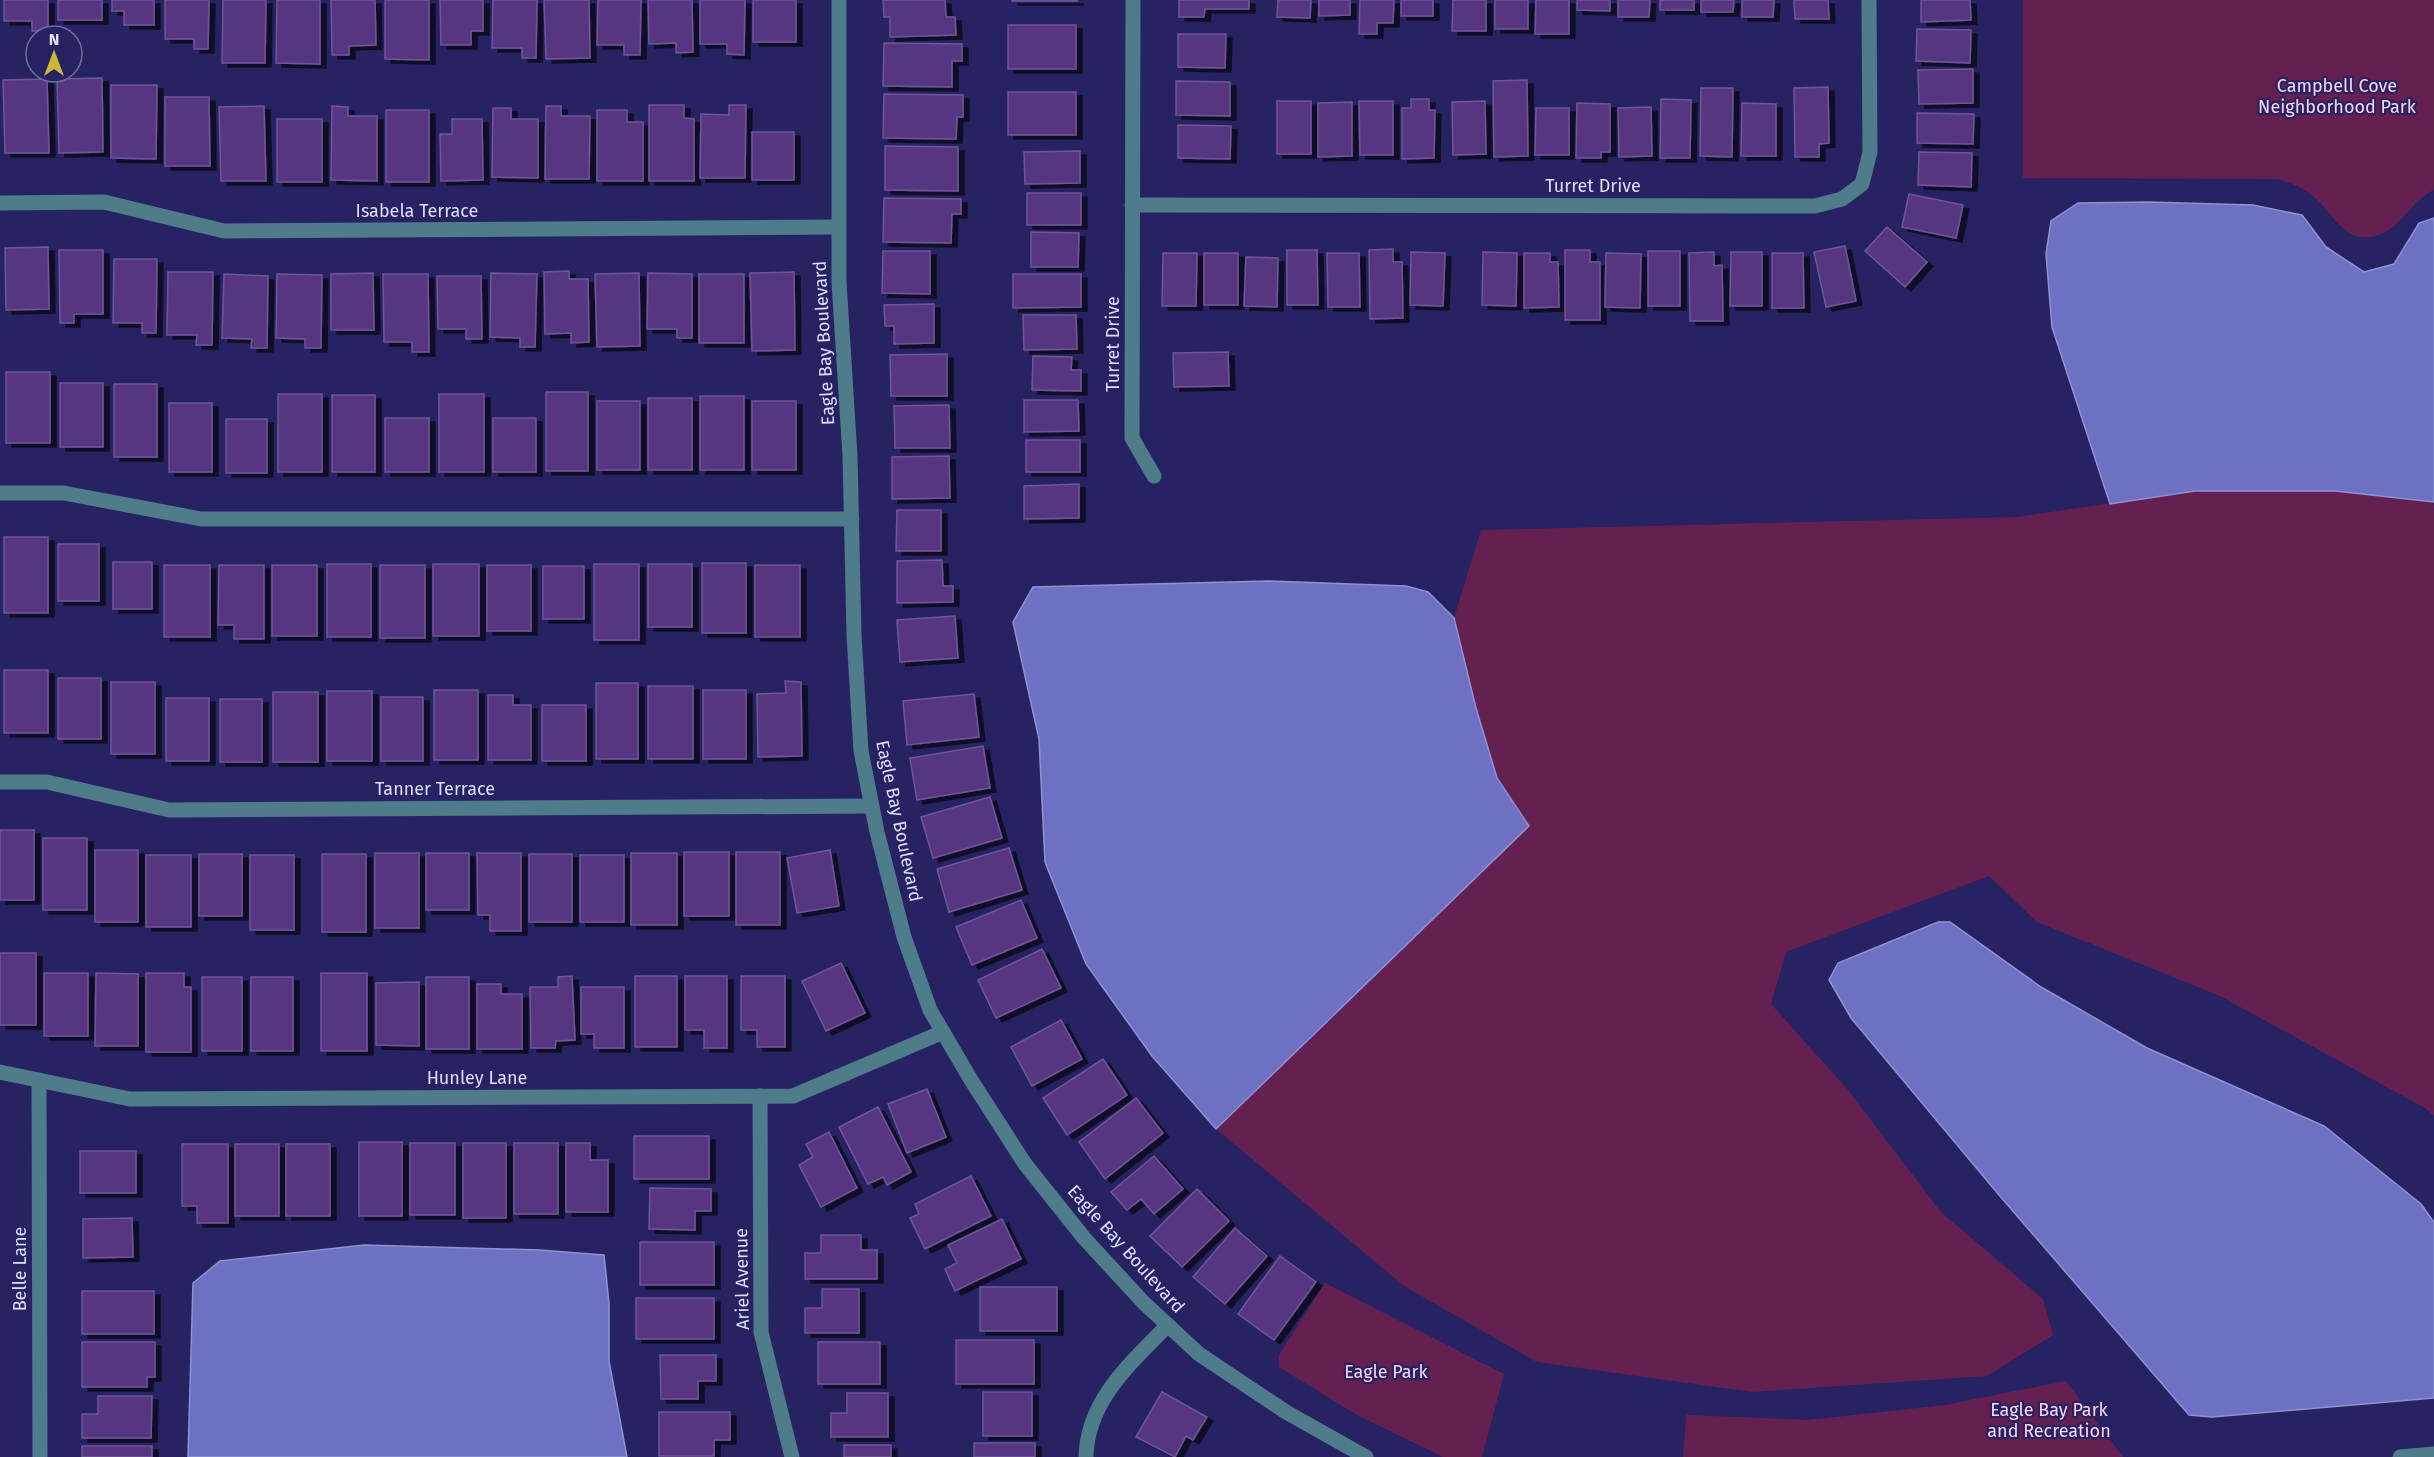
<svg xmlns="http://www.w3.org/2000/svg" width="2434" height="1457" viewBox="0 0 2434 1457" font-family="'Fira Sans',sans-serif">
	<defs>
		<filter id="shadow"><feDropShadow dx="6" dy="4" stdDeviation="0" flood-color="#0009"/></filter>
	</defs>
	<rect width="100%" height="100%" fill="#272362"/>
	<!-- green -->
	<g fill="#642051">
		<path d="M2023 0H2434V190C2412 200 2403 225 2381 234 2346 248 2335 215 2314 197 2303 187 2291 183 2277 179L2023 178Z"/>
		<path d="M2195 491H2335L2431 501 2434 505V1116L2425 1108 2220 996 2037 922 1989 876 1786 952 1771 1004 1848 1090 1941 1212 2043 1299 2053 1335 1987 1376 1752 1392 1537 1362 1404 1286 1216 1129 1529 826 1497 778 1476 708 1454 618 1481 530 2016 517Z"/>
		<path d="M1325 1283 1504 1374 1482 1457H1443L1357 1415 1279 1367V1355Z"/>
		<path d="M2066 1381 2123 1457H1683L1686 1415 1808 1420 1945 1405Z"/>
	</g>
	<!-- water -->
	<g fill="#6e71c1" stroke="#8f92d4" stroke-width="1.5">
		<path d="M2148 202 2253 205 2302 215 2326 247 2364 272 2394 264 2419 223 2434 218V502L2335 491H2195L2110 504 2052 327 2046 254 2051 221 2078 203Z"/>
		<path d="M1268 581 1406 586 1428 592 1454 618 1476 708 1497 778 1529 826 1216 1129 1152 1056 1086 964 1045 862 1039 739 1013 622 1033 587Z"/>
		<path d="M1938 922H1950L2041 987 2147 1048 2324 1126 2421 1204 2434 1222V1398L2212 1417 2189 1415 1999 1195 1851 1018 1829 980 1838 963Z"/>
		<path d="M364 1245 539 1250 604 1255 609 1303V1361L627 1457H188L193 1283 220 1261Z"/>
	</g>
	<!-- building -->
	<g fill="#563681" stroke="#705699" stroke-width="1.5" filter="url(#shadow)">
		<path d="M4 0H48V31H32V21H4Z"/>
		<rect x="58" y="0" width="44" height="20"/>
		<path d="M112 0H154V25H124V11H112Z"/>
		<path d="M165 0H209L208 49H194V39H165Z"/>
		<path d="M223 0H266L265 63H222Z"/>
		<path d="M277 0H320V64L276 63Z"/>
		<path d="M331 0H375L376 45 349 46V55H332Z"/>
		<path d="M385 0H429V60L385 59Z"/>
		<path d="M440 0H483V31H471V45H441Z"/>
		<path d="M493 0H537L536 58H522V48H492Z"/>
		<path d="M544 0H589L590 58 546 59Z"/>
		<path d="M598 0H641L640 55H624V45H597Z"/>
		<path d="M648 0H692L693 52 676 53V43L649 44Z"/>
		<path d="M700 0H745L744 55 727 54V44H700Z"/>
		<rect x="753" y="0" width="43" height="42"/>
		<path d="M883 0H945L946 17H955L956 35 890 37V17H884Z"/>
		<rect x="1012" y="0" width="65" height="1"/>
		<path d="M1179 0H1249V9H1205L1204 17H1179Z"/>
		<path d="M1278 0H1311L1310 18 1277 17Z"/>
		<path d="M1319 0H1350V15L1319 16Z"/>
		<path d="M1360 0H1394L1393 23H1377V34H1359Z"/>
		<rect x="1401" y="0" width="32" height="16"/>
		<path d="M1453 0H1486V31H1452Z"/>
		<rect x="1495" y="0" width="33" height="29"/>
		<path d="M1536 0H1569V34H1535Z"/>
		<path d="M1577 0H1610V11L1577 10Z"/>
		<path d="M1618 0H1650L1649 17H1618Z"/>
		<rect x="1660" y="0" width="34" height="10"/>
		<path d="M1701 0H1734L1733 12H1701Z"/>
		<path d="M1742 0H1774L1773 17H1742Z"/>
		<path d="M1794 0H1828L1829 19H1795Z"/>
		<path d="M1921 0H1970L1971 20 1921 22Z"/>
		<rect x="1008" y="25" width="68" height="44"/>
		<path d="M1917 29 1971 30 1970 63 1916 61Z"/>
		<path d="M1178 34H1226L1225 68 1178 67Z"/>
		<path d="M884 43 962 44V61H952V87L883 86Z"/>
		<path d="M1973 69V103L1919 104 1918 70Z"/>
		<path d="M102 78 103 152 59 153 57 79Z"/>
		<path d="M47 79 49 153H5L3 80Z"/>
		<path d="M1527 80 1528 156 1494 157 1493 81Z"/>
		<path d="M1176 81 1230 82V116L1176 115Z"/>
		<path d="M111 85H157L156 159 111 158Z"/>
		<path d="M1828 87 1829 143 1819 144V157H1795L1794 88Z"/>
		<path d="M1701 88H1733L1732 157 1700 156Z"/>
		<rect x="1008" y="92" width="68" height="43"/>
		<path d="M884 94 963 95V117H957L956 139 883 138Z"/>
		<path d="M165 97H209L210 166H165Z"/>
		<path d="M1411 99H1429V110H1435L1434 158 1402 159V108H1411Z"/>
		<path d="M1661 99 1691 100 1690 158H1660Z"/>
		<rect x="1277" y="101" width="34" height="53"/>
		<path d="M1359 101H1393V155H1360Z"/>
		<path d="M1485 101 1486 154 1453 155 1452 102Z"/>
		<path d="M1352 102V156L1318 157V103Z"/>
		<path d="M1577 103 1610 104V152H1601V158H1576Z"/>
		<path d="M1742 103 1776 104V156H1741Z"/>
		<path d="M649 105H684V118L694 119V181H649Z"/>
		<path d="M729 105H746L745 178H700L701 114 729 115Z"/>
		<path d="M264 106 266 181H221L219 107Z"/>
		<path d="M332 106 348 107V116H377V181L331 180Z"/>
		<path d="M546 106H561V116H590L589 179H545Z"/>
		<path d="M1651 107 1652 156 1619 157 1618 108Z"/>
		<path d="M493 108H511V119H538V178L492 177Z"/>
		<path d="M1536 108H1569V155H1535Z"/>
		<rect x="386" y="110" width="43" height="72"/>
		<path d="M597 110H627V122H643V181H597Z"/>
		<path d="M1917 113 1974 114 1973 144 1917 143Z"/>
		<rect x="277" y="119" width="45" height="63"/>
		<path d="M452 119H482L483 180 441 181 440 134H452Z"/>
		<path d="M1178 125 1231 126 1230 159 1178 158Z"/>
		<rect x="752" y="132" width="42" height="48"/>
		<path d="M885 146 958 147V191L885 190Z"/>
		<path d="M1080 151V183L1025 184 1024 152Z"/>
		<path d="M1919 152 1972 153 1971 187 1918 185Z"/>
		<rect x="1027" y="193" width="54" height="32"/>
		<path d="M1909 194 1963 205 1956 238 1902 227Z"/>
		<path d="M884 198 961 199V214H952L951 243 883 242Z"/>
		<path d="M1887 227 1927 262 1905 287 1865 251Z"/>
		<path d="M1031 232 1079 233 1078 267H1031Z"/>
		<path d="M1845 246 1856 301 1826 307 1814 252Z"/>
		<path d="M48 247 49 309 6 310 5 248Z"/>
		<path d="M1393 249V262H1402L1403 318 1370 319 1369 250Z"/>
		<path d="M59 250H103V314H74V323H60Z"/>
		<path d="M1287 250H1317L1318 305H1287Z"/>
		<path d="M1565 250H1590V262H1600V320H1565Z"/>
		<path d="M883 251H930V294L882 293Z"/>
		<rect x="1648" y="251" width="32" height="55"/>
		<path d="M1411 252 1445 253 1443 306 1410 305Z"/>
		<path d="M1483 252 1517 253 1516 306 1482 305Z"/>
		<path d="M1714 252V266L1722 265 1723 321H1690L1689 253Z"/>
		<path d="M1731 252H1762V306H1730Z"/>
		<path d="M1163 253H1197L1196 306H1162Z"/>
		<rect x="1204" y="253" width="34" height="52"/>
		<path d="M1327 253H1359L1360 307H1328Z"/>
		<path d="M1524 253H1550V262H1558L1559 307 1524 308Z"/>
		<path d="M1606 253 1641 254 1640 308 1605 307Z"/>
		<path d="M1772 253H1803L1804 308H1772Z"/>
		<path d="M1246 257 1278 258 1277 307 1244 306Z"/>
		<path d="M114 259H157L156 333H142V323H113Z"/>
		<path d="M569 271V279H588L589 342 571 343V333L545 334 544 272Z"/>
		<path d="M168 272H213L212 345H196L197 335H167Z"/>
		<path d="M794 272 795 350 752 351 750 273Z"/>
		<path d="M373 273 374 330H331V274Z"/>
		<path d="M491 273 537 274 535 347H520V338L490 337Z"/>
		<path d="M639 273 640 346 597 347 595 274Z"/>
		<path d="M648 273 692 274V338H677V329H647Z"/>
		<path d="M224 274 268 276 267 348H251L252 339 222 338Z"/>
		<path d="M277 274 322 275 321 348H305V339L276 338Z"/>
		<path d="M383 274H428L429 352H412V342H384Z"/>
		<rect x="699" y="274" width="45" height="69"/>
		<path d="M1013 274H1081V307L1013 308Z"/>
		<path d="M437 276H481L482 339H466V329H438Z"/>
		<path d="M934 304V343L894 344V326H885L884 305Z"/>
		<path d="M1023 315H1076L1077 349 1024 350Z"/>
		<path d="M1228 352 1229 386 1174 387 1173 353Z"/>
		<path d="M947 354V396H891L890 355Z"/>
		<path d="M1033 356 1072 357 1071 370H1081V391L1032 390Z"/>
		<rect x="6" y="372" width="44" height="71"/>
		<rect x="60" y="383" width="43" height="64"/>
		<rect x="114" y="384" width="43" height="73"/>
		<rect x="546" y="392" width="42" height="79"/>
		<rect x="278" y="394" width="44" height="78"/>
		<rect x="439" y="394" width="45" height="78"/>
		<rect x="332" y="395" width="43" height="77"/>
		<rect x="700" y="396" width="44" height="74"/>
		<rect x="648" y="398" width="44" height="72"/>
		<path d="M1024 400H1078L1079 431 1024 432Z"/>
		<rect x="597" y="401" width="43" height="69"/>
		<rect x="752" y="401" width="44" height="69"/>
		<rect x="169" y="403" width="43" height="69"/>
		<path d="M949 405 950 448H895L894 406Z"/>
		<rect x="385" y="418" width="44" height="54"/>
		<rect x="493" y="418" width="43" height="54"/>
		<rect x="226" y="419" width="41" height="54"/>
		<rect x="1026" y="440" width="54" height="32"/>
		<path d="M949 456 950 498 892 499V457Z"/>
		<path d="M1079 484V518L1024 519V486Z"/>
		<path d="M897 510H941V551H896Z"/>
		<rect x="4" y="537" width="44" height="76"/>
		<rect x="58" y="544" width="41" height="57"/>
		<path d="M942 560 943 586H953V602L897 603V561Z"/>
		<rect x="113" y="562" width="39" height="47"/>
		<rect x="702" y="563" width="44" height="70"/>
		<rect x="327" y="564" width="44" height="73"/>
		<rect x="433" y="564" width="46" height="72"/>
		<rect x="594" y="564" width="45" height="76"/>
		<rect x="648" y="564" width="44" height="63"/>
		<rect x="164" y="565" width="46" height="72"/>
		<path d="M219 565H264V639H234V625H218Z"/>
		<rect x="272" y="565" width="45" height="71"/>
		<rect x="380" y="565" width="45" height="73"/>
		<rect x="487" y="565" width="44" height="66"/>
		<rect x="755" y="565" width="45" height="72"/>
		<rect x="543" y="566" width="41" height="53"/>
		<path d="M955 616 958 658 900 662 897 620Z"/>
		<rect x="4" y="670" width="44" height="63"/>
		<rect x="58" y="678" width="43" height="61"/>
		<path d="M785 681 801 682 802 756 758 757 757 694 786 693Z"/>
		<rect x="111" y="682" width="44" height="72"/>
		<rect x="596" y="683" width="42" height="76"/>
		<rect x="648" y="686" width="45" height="73"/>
		<rect x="434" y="690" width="44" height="70"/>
		<rect x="703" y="690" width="43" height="69"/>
		<rect x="327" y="691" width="45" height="70"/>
		<rect x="273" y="692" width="45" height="70"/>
		<path d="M974 694 979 737 907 745 903 701Z"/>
		<path d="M488 695H513V705H531V760H488Z"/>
		<rect x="381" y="697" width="42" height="64"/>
		<rect x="166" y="698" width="43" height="63"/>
		<rect x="220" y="699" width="42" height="63"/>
		<rect x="542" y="705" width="44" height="56"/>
		<path d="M983 746 990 788 917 800 910 758Z"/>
		<path d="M990 797 1002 838 933 858 921 817Z"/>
		<rect x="0" y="830" width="34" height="70"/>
		<rect x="43" y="838" width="44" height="72"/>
		<path d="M1009 848 1022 890 949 912 937 869Z"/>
		<rect x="95" y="850" width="43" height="72"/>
		<path d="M830 850 839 906 797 913 787 858Z"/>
		<rect x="684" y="852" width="45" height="64"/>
		<rect x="736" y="852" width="44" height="73"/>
		<rect x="375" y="853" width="44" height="75"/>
		<rect x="426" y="853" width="43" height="57"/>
		<path d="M477 853H521V931H490V915H478Z"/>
		<rect x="631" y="853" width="46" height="72"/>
		<rect x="199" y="854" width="43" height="62"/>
		<rect x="322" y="854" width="44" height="78"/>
		<rect x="529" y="854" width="43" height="68"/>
		<rect x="146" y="855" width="45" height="72"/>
		<rect x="250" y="855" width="44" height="75"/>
		<rect x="580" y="855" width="44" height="67"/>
		<path d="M1021 900 1037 938 972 965 956 927Z"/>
		<path d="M1042 949 1061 988 996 1018 978 980Z"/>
		<rect x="0" y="953" width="36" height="72"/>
		<path d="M841 963 865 1013 826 1031 802 981Z"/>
		<rect x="44" y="973" width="44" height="63"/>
		<path d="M96 973 138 974V1046H95Z"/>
		<path d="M146 973H184V987H191V1052H146Z"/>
		<rect x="321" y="973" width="46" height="78"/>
		<path d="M572 976 575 1040 556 1041 555 1048H531L530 987H558V977Z"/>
		<rect x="635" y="976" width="42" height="71"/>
		<path d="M685 976H727V1048H704V1030H685Z"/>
		<path d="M741 976H785V1047H757V1030H741Z"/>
		<rect x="202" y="977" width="40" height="74"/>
		<rect x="251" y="977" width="42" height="74"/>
		<rect x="426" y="977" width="43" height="72"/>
		<path d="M419 982V1046L376 1045V983Z"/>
		<path d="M477 984H501V994H522V1049H477Z"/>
		<path d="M581 987H624V1048H594V1034H581Z"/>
		<path d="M1061 1020 1082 1059 1032 1086 1011 1047Z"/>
		<path d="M1103 1059 1127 1095 1067 1135 1043 1098Z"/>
		<path d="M927 1089 946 1137 907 1153 888 1104Z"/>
		<path d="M1136 1098 1163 1133 1105 1179 1079 1142Z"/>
		<path d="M878 1107 911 1172 887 1185 883 1177 868 1184 839 1127Z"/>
		<path d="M829 1132 857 1188 821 1207 799 1165 813 1157 806 1144Z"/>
		<rect x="634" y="1136" width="75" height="43"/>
		<rect x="359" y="1142" width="43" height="74"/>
		<rect x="410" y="1143" width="45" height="72"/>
		<rect x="463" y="1143" width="43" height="75"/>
		<rect x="514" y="1143" width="44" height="71"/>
		<path d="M566 1143H590V1160H608V1212H566Z"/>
		<path d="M182 1144H228V1223H197V1206H182Z"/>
		<rect x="235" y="1144" width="44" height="72"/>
		<rect x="286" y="1144" width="44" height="72"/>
		<rect x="80" y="1151" width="56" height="42"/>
		<path d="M1154 1156 1183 1189 1154 1214 1141 1199 1127 1210 1111 1192Z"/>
		<path d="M971 1176 991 1216 925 1249 910 1218 919 1214 915 1204Z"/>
		<path d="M650 1188 711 1189V1211H695V1230L649 1229Z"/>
		<path d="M1197 1189 1229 1221 1182 1267 1150 1236Z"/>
		<path d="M132 1218 133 1257 83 1258V1219Z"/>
		<path d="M1002 1219 1021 1259 955 1291 945 1269 957 1263 948 1245Z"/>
		<path d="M1235 1228 1267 1256 1225 1304 1193 1277Z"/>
		<path d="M821 1235H861V1250H877V1279H805V1253H821Z"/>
		<rect x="640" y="1242" width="74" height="43"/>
		<path d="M1280 1256 1316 1282 1274 1340 1238 1314Z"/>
		<rect x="980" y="1287" width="77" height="44"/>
		<path d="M822 1289H859V1333H805V1308H822Z"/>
		<rect x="82" y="1291" width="72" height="43"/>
		<rect x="636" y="1298" width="78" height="41"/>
		<rect x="956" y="1340" width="78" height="44"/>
		<path d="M82 1342H155V1377H147V1387H82Z"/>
		<rect x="818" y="1342" width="62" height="42"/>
		<path d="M660 1355H716V1381H698V1399H661Z"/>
		<rect x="983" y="1392" width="49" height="44"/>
		<path d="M1162 1392 1207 1417 1193 1440 1186 1436 1175 1457 1136 1437Z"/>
		<path d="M847 1393H888V1437H831V1413H847Z"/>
		<path d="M98 1396H152L151 1438H82V1414H98Z"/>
		<path d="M659 1412H730V1440H714V1456H659Z"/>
		<rect x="974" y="1443" width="61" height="14"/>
		<rect x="844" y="1445" width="47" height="12"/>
		<rect x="82" y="1446" width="70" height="11"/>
	</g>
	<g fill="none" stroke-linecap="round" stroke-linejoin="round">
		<!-- minor -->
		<g stroke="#4e7c8b" stroke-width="15">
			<path d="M839 0V282L850 456 854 635 861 751 877 832 904 937 930 1010 971 1080 1025 1164 1084 1238 1144 1303 1199 1354 1286 1412 1366 1457"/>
			<path d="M1133 0 1132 438 1154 476"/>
			<path d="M0 203 104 202 224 231 838 227"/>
			<path d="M1132 205 1815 206 1842 199 1862 184 1870 152 1869 0"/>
			<path d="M0 493H64L201 519H852"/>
			<path d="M0 782H47L169 810 872 806"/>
			<path d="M0 1072 130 1099 793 1096 943 1032"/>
			<path d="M39 1080 40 1457"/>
			<path d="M760 1096 761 1332 792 1457"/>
			<path d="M1086 1457C1087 1400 1132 1362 1168 1325"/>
			<path d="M2400 1457 2434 1454"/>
		</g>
	</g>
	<g text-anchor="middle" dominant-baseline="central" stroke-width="4.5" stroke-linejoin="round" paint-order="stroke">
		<!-- park labels -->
		<g font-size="18" fill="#fed2ed" stroke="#272362">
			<text x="2337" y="86">Campbell Cove<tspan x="2337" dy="21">Neighborhood Park</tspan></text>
			<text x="1386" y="1372">Eagle Park</text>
			<text x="2049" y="1410">Eagle Bay Park<tspan x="2049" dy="21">and Recreation</tspan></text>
		</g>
		<!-- street labels -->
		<g font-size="18" fill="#dcdfff" stroke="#272362">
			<text x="1593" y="186">Turret Drive</text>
			<text x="417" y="211">Isabela Terrace</text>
			<text transform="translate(824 343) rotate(-93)">Eagle Bay Boulevard</text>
			<text transform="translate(1113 344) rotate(-90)">Turret Drive</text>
			<text x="435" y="789">Tanner Terrace</text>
			<text transform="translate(899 821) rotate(78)">Eagle Bay Boulevard</text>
			<text x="477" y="1078">Hunley Lane</text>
			<text transform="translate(1126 1249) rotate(48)">Eagle Bay Boulevard</text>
			<text transform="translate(20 1269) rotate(-90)">Belle Lane</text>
			<text transform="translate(742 1279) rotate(-91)">Ariel Avenue</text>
		</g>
	</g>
	<!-- north arrow -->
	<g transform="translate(54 54)"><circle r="28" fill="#272362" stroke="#6f6ea1" stroke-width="1.5"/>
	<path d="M0-4.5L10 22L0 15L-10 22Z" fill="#ccb938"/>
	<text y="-9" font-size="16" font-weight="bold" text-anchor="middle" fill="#dcdfff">N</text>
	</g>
</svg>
